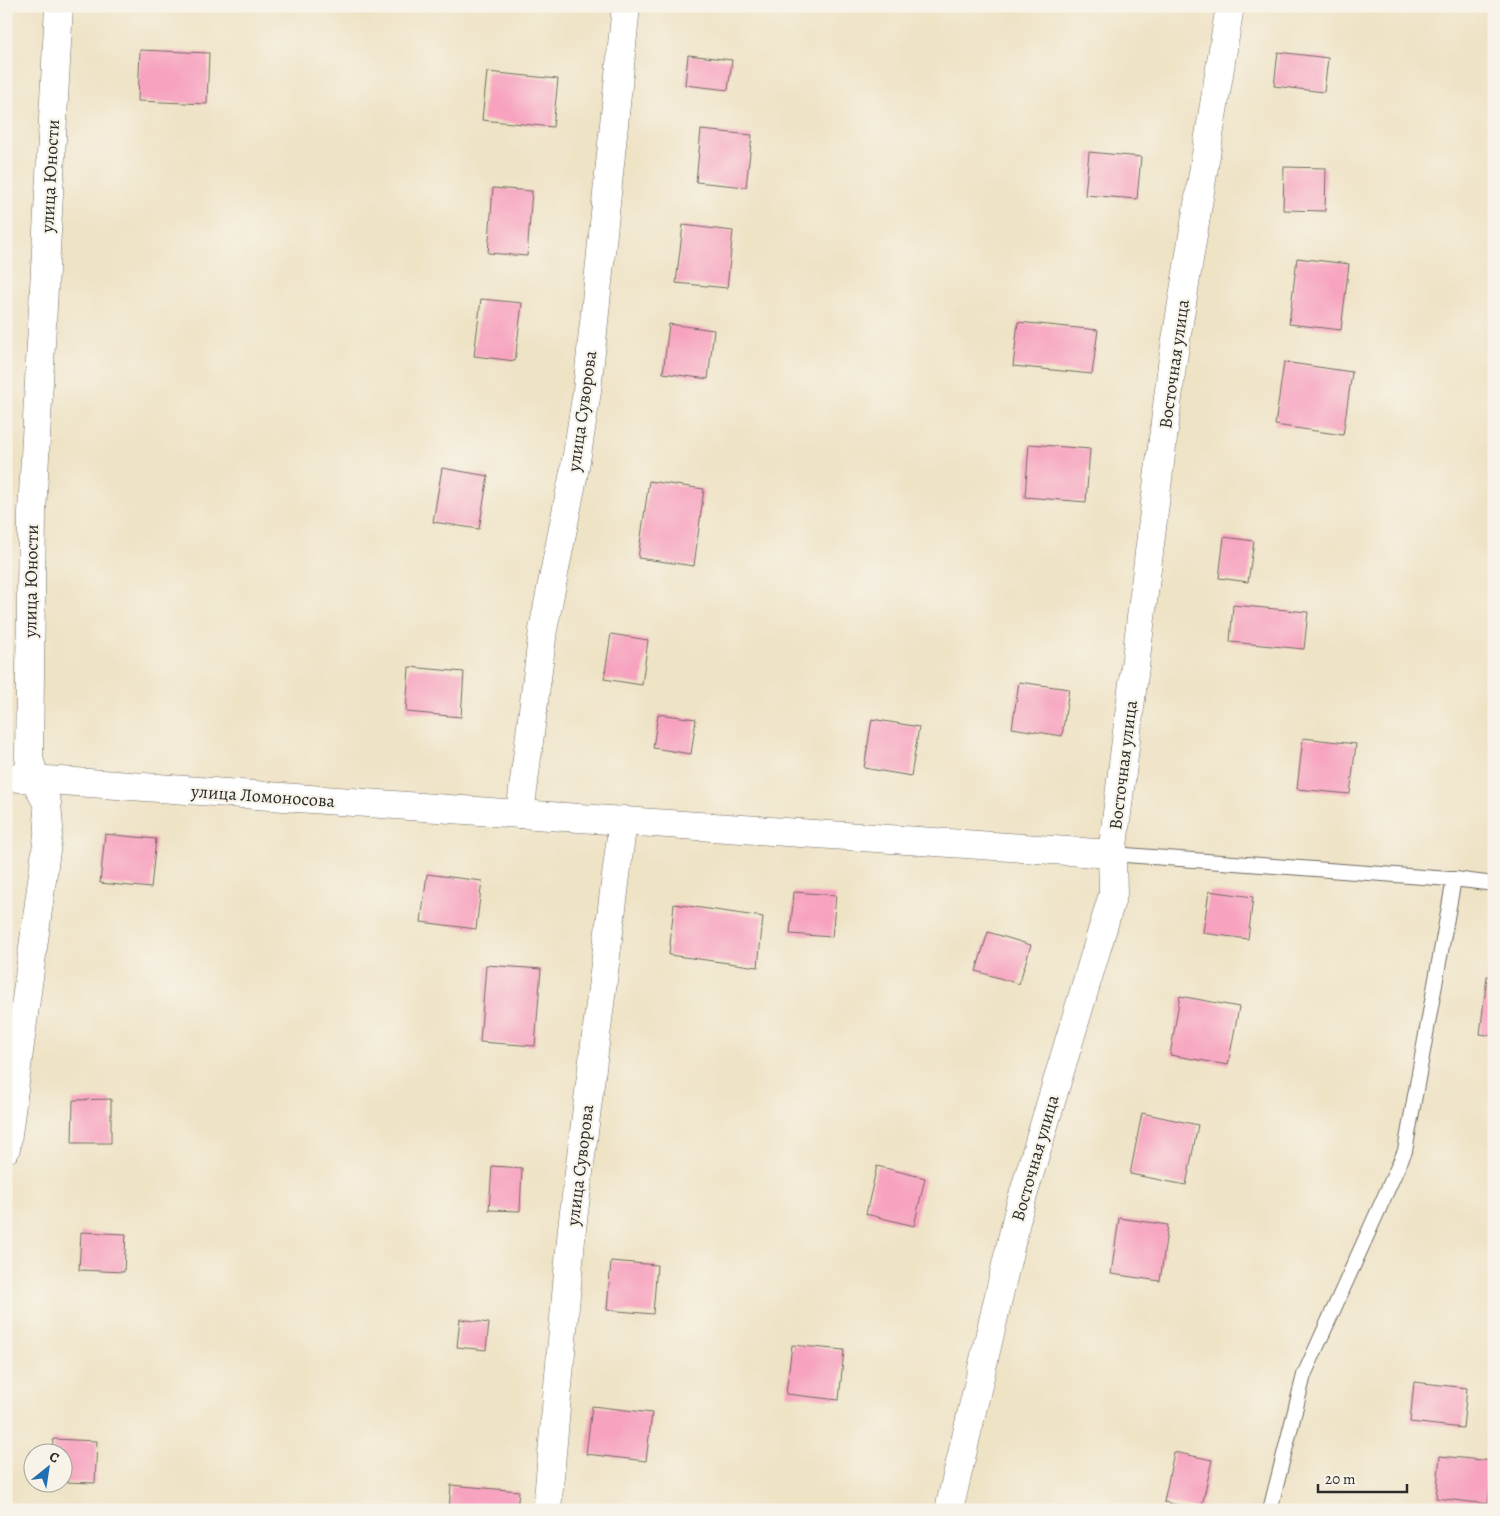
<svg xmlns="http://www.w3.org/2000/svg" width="1500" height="1516" viewBox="0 0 1500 1516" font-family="Alegreya,serif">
	<rect width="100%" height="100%" fill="#f7f3e8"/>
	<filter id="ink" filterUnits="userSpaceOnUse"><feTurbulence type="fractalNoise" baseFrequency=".02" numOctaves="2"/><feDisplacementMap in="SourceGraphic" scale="10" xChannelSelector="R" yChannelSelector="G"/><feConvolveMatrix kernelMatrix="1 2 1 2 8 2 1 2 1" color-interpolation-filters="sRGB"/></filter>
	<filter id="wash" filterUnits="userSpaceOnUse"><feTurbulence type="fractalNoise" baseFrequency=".0096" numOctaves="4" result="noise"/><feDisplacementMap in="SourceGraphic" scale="20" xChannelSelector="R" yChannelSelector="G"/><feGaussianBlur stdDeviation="1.12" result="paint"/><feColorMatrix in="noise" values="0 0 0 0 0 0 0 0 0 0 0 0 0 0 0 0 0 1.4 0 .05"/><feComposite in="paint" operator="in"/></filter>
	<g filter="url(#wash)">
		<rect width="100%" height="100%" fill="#efe3c6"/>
		<g id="blocks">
			<!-- building -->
			<g fill="#f7a3bf">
				<path d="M140 50 209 53 207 104 138 101Z"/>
				<path d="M1278 52 1328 58 1324 92 1274 86Z"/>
				<path d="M688 55 732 60 728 90 685 85Z"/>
				<path d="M487 72 558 79 553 127 482 120Z"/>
				<path d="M701 130 752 135 746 187 696 182Z"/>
				<path d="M1089 152 1141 157 1137 199 1085 195Z"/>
				<path d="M1284 167 1326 168 1325 211 1283 210Z"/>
				<path d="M493 188 532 191 527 256 488 253Z"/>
				<path d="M683 225 733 231 727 288 676 283Z"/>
				<path d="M1297 258 1349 264 1341 330 1289 324Z"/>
				<path d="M481 299 522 303 515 361 474 356Z"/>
				<path d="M1018 322 1098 330 1092 374 1013 366Z"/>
				<path d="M669 324 714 330 708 379 663 373Z"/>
				<path d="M1284 362 1352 372 1343 435 1275 425Z"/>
				<path d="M1029 444 1090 449 1086 502 1025 497Z"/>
				<path d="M442 468 488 476 479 529 433 522Z"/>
				<path d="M649 481 704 489 694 566 638 558Z"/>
				<path d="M1224 537 1254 541 1248 582 1219 578Z"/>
				<path d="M1233 605 1308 612 1304 649 1230 642Z"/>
				<path d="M611 634 648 640 642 685 604 679Z"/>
				<path d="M409 667 464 672 461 717 406 712Z"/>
				<path d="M1019 682 1069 689 1062 736 1012 728Z"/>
				<path d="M658 714 696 719 691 754 653 748Z"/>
				<path d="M872 719 919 727 911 776 864 768Z"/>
				<path d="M1303 738 1356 744 1350 794 1297 789Z"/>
				<path d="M105 834 156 839 151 888 100 883Z"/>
				<path d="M427 874 482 881 476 929 421 922Z"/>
				<path d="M1209 891 1253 897 1248 939 1203 933Z"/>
				<path d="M794 892 836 895 832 937 790 934Z"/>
				<path d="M674 904 763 917 758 967 669 955Z"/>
				<path d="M988 932 1031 945 1019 984 976 971Z"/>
				<path d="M486 965 541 969 535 1046 480 1042Z"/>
				<path d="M1487 976 1494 977V1036L1480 1034Z"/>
				<path d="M1180 996 1239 1007 1228 1065 1170 1055Z"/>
				<path d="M111 1099V1143H72L73 1100Z"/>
				<path d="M1142 1113 1198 1125 1186 1185 1130 1174Z"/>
				<path d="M492 1166 522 1168 520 1211 489 1210Z"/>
				<path d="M877 1166 925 1178 914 1226 866 1214Z"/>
				<path d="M1119 1218 1168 1225 1160 1281 1111 1274Z"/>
				<path d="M81 1232 126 1234 124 1272 79 1270Z"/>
				<path d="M611 1261 657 1265 653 1314 607 1310Z"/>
				<path d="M460 1319 489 1323 486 1350 457 1347Z"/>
				<path d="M792 1345 844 1350 839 1400 786 1394Z"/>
				<path d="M1414 1382 1467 1388 1463 1428 1410 1422Z"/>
				<path d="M592 1406 652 1413 646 1461 586 1454Z"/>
				<path d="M53 1439 97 1441 95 1483 62 1482V1454H52Z"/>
				<path d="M1174 1452 1212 1460 1201 1510 1164 1502Z"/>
				<path d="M1440 1456 1492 1461 1488 1504 1436 1498Z"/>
				<path d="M451 1485 519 1491 517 1510H449Z"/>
			</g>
		</g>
	</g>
	<g filter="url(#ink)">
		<use href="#blocks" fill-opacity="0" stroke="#706b61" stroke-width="1"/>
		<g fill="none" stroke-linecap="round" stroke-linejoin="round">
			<!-- service casing -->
			<g stroke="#706b61" stroke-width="16">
				<g id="service">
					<path d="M1112 854 1463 880"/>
					<path d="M1270 1510 1304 1375 1405 1151 1454 879 1494 884"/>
				</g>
			</g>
			<!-- minor casing -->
			<g stroke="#706b61" stroke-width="29">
				<g id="minor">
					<path d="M6 777 520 814 1112 854"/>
					<path d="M520 814 543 630 575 467 587 391 626 6"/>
					<path d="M6 1149 49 828 47 803 35 779 29 758 32 513 59 6"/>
					<path d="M547 1510 572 1228 623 820"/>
					<path d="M949 1510 1019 1209 1113 894 1112 854 1172 365 1230 6"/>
				</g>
			</g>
			<!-- service -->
			<use href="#service" stroke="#fff" stroke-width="14"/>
			<!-- minor -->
			<use href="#minor" stroke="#fff" stroke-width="28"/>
		</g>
	</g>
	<g text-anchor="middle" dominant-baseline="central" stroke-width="4.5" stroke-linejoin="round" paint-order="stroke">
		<!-- street labels -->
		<g font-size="18" fill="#2b2b2b" stroke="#f7f3e8">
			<text transform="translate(50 176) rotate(-87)">улица Юности</text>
			<text transform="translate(1174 364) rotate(-82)">Восточная улица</text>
			<text transform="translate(582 411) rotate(-82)">улица Суворова</text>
			<text transform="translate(31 581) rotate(-89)">улица Юности</text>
			<text transform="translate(1123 765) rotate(-83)">Восточная улица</text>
			<text transform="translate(263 796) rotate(4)">улица Ломоносова</text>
			<text transform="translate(1035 1158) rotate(-74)">Восточная улица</text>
			<text transform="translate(580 1165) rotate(-83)">улица Суворова</text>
		</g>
	</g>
	<!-- margin -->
	<rect width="1500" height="1516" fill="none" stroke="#f7f3e8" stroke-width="25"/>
	<!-- north arrow -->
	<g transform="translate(48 1468) rotate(30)"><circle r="24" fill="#f7f3e8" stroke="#a5a39c"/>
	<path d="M0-4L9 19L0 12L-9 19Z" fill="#1f6fb2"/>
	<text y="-8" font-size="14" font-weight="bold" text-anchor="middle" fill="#2b2b2b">С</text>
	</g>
	<!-- scale -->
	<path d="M1318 1484v8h89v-8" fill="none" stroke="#2b2b2b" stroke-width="2.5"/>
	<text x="1325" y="1484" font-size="15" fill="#2b2b2b" stroke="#f7f3e8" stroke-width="4" paint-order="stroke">20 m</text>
</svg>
